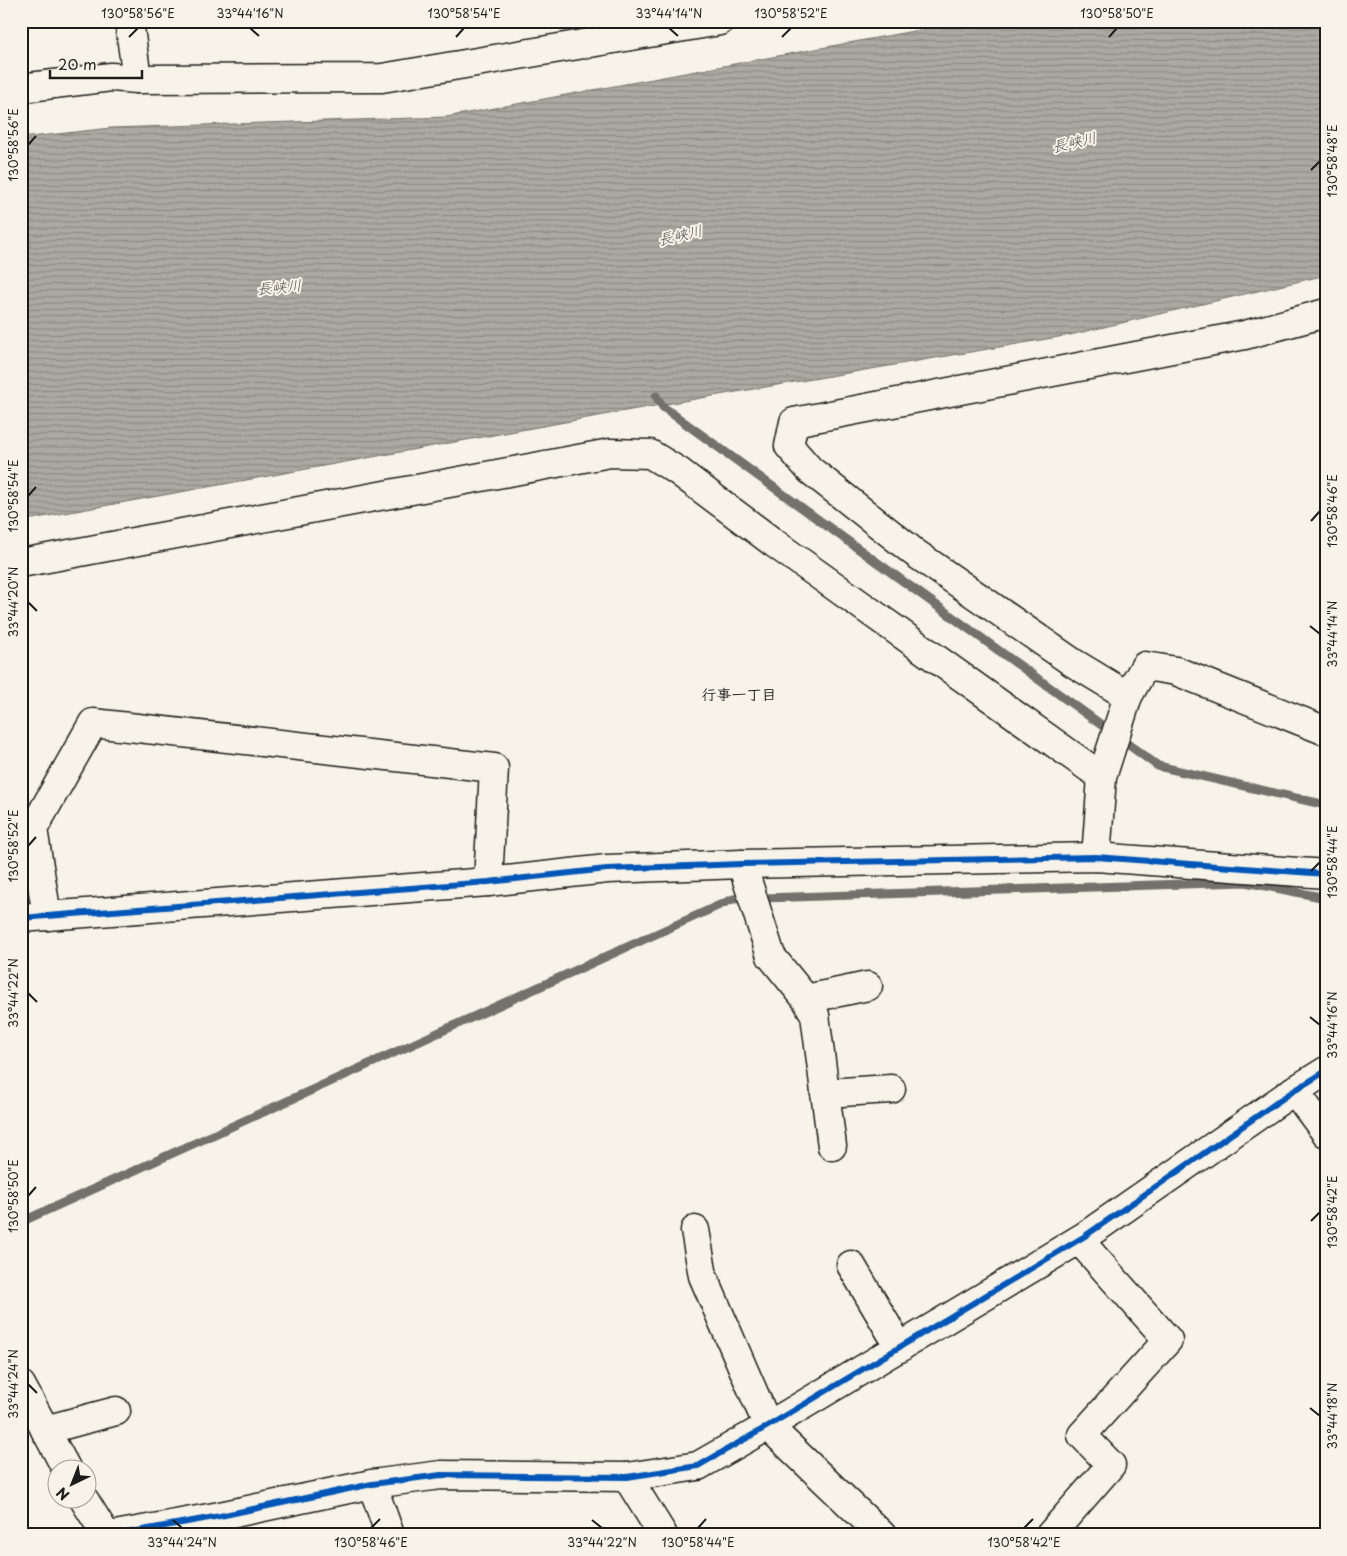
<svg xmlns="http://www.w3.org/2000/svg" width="1347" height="1556" viewBox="0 0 1347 1556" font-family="'Playpen Sans','Klee One',sans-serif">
	<defs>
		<pattern id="water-rules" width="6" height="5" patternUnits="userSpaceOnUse" patternTransform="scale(1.25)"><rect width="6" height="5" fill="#aca9a2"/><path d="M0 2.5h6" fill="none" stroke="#8b8983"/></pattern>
	</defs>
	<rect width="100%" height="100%" fill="#f7f3e8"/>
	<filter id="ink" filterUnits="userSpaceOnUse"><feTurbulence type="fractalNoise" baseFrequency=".02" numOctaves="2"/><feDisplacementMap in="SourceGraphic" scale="10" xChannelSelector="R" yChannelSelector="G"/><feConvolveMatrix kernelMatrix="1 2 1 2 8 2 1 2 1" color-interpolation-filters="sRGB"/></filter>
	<g filter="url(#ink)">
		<!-- water -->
		<path fill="url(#water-rules)" stroke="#72716c" d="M968 21H1326V275L1070 335 631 410 21 521V138L111 128 446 117Z"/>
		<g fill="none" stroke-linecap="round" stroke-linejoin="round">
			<!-- stream -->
			<g stroke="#72716c" stroke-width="9">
				<path d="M656 396 663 407 1158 766 1326 805"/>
				<path d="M21 1222 733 899 1245 882 1326 898"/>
			</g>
			<!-- minor casing -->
			<g stroke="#1c1c1c" stroke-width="31">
				<g id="minor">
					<path d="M129 21 137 79"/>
					<path d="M21 88 111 77 137 79 382 78 720 21"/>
					<path d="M21 563 610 453 650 454 678 471 774 543 1102 777"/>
					<path d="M1128 696 1072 662 915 553 810 470 789 446 794 422 1245 335 1326 313"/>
					<path d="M1096 857 1102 777 1128 696 1145 666 1176 671 1326 731"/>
					<path d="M742 864 771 956 806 999 868 986"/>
					<path d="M47 916 33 829 93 723 494 768 488 882"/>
					<path d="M21 918 488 882 607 869 742 864 1096 857 1326 874"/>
					<path d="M806 999 815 1015 832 1146"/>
					<path d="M1294 1090 1326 1133"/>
					<path d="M825 1093 891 1089"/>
					<path d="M695 1230 703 1276 768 1426 882 1535"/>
					<path d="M851 1265 900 1348"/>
					<path d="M21 1385 66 1468"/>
					<path d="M45 1430 116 1411"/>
					<path d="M627 1477 663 1535"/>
					<path d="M372 1484 390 1535"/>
					<path d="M83 1498 106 1535"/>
					<path d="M115 1535 220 1516 372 1484 441 1475 627 1477 698 1466 768 1426 1085 1236 1289 1094 1326 1071"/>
					<path d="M1050 1535 1111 1465 1082 1435 1168 1340 1079 1240"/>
				</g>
			</g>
			<!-- minor -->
			<use href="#minor" stroke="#f7f3e8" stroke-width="28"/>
			<!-- cycleway casing -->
			<g stroke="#f7f3e8" stroke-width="9">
				<g id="cycleway">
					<path d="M21 918 488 882 607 869 742 864 1096 857 1326 874"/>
					<path d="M115 1535 220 1516 372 1484 441 1475 627 1477 698 1466 768 1426 1085 1236 1289 1094 1326 1071"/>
				</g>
			</g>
			<!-- cycleway -->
			<use href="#cycleway" stroke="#0057b8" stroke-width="6"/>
		</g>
	</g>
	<!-- ticks -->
	<path fill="none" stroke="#1c1c1c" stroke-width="2" d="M250 28 259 36M669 28 678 36M129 37 138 28M456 37 464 28M782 37 791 28M1109 37 1117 28M28 145 36 136M1311 170 1320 161M28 496 36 487M1311 521 1320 511M28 602 37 611M1310 626 1320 634M28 846 36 837M1311 871 1320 862M28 993 37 1002M1310 1017 1320 1025M28 1196 36 1187M1311 1221 1320 1212M28 1384 37 1393M1310 1408 1320 1416M173 1520 182 1528M592 1520 602 1528M371 1528 380 1519M698 1528 706 1519M1024 1528 1033 1519"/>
	<g text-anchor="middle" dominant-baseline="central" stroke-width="4" stroke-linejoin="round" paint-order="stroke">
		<!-- water labels -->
		<g font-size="15" font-style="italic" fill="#565452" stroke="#f7f3e8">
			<text transform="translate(1074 141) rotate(-13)">長峡川</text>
			<text transform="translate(680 234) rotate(-13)">長峡川</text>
			<text transform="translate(279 286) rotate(-5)">長峡川</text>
		</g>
		<!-- neighbourhood labels -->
		<g font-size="15" font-weight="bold" fill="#1c1c1c" stroke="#f7f3e8">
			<text x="739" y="693">行事一丁目</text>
		</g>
	</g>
	<!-- margin -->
	<rect width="1347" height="1556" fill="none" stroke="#f7f3e8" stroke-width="55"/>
	<!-- north arrow -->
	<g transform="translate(72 1484) rotate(223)"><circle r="24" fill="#f7f3e8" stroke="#9f9d96"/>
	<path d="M0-4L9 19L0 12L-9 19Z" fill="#1c1c1c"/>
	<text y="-8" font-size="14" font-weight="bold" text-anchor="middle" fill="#1c1c1c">N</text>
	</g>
	<!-- scale -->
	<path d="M50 70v8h92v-8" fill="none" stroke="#1c1c1c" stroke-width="2.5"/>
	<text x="58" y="70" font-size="15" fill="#1c1c1c" stroke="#f7f3e8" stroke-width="4" paint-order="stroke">20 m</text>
	<rect x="28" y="28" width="1292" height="1500" fill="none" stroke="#1c1c1c" stroke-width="2"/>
	<g font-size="12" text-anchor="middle" fill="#1c1c1c">
		<text x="138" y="18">130°58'56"E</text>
		<text x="250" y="18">33°44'16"N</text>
		<text x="464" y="18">130°58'54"E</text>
		<text x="669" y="18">33°44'14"N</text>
		<text x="791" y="18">130°58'52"E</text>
		<text x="1117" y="18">130°58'50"E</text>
		<text transform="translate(14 145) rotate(-90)" y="4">130°58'56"E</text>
		<text transform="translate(1333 161) rotate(-90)" y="4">130°58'48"E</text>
		<text transform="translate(14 496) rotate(-90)" y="4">130°58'54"E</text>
		<text transform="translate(1333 511) rotate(-90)" y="4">130°58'46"E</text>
		<text transform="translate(14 602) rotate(-90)" y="4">33°44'20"N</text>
		<text transform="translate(1333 634) rotate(-90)" y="4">33°44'14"N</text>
		<text transform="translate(14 846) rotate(-90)" y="4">130°58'52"E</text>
		<text transform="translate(1333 862) rotate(-90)" y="4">130°58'44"E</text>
		<text transform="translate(14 993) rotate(-90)" y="4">33°44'22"N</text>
		<text transform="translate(1333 1025) rotate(-90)" y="4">33°44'16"N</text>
		<text transform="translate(14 1196) rotate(-90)" y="4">130°58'50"E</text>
		<text transform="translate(1333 1212) rotate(-90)" y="4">130°58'42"E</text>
		<text transform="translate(14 1384) rotate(-90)" y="4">33°44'24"N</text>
		<text transform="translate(1333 1416) rotate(-90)" y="4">33°44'18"N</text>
		<text x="182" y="1547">33°44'24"N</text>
		<text x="371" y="1547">130°58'46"E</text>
		<text x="602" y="1547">33°44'22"N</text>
		<text x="698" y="1547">130°58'44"E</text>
		<text x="1024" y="1547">130°58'42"E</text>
	</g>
</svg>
